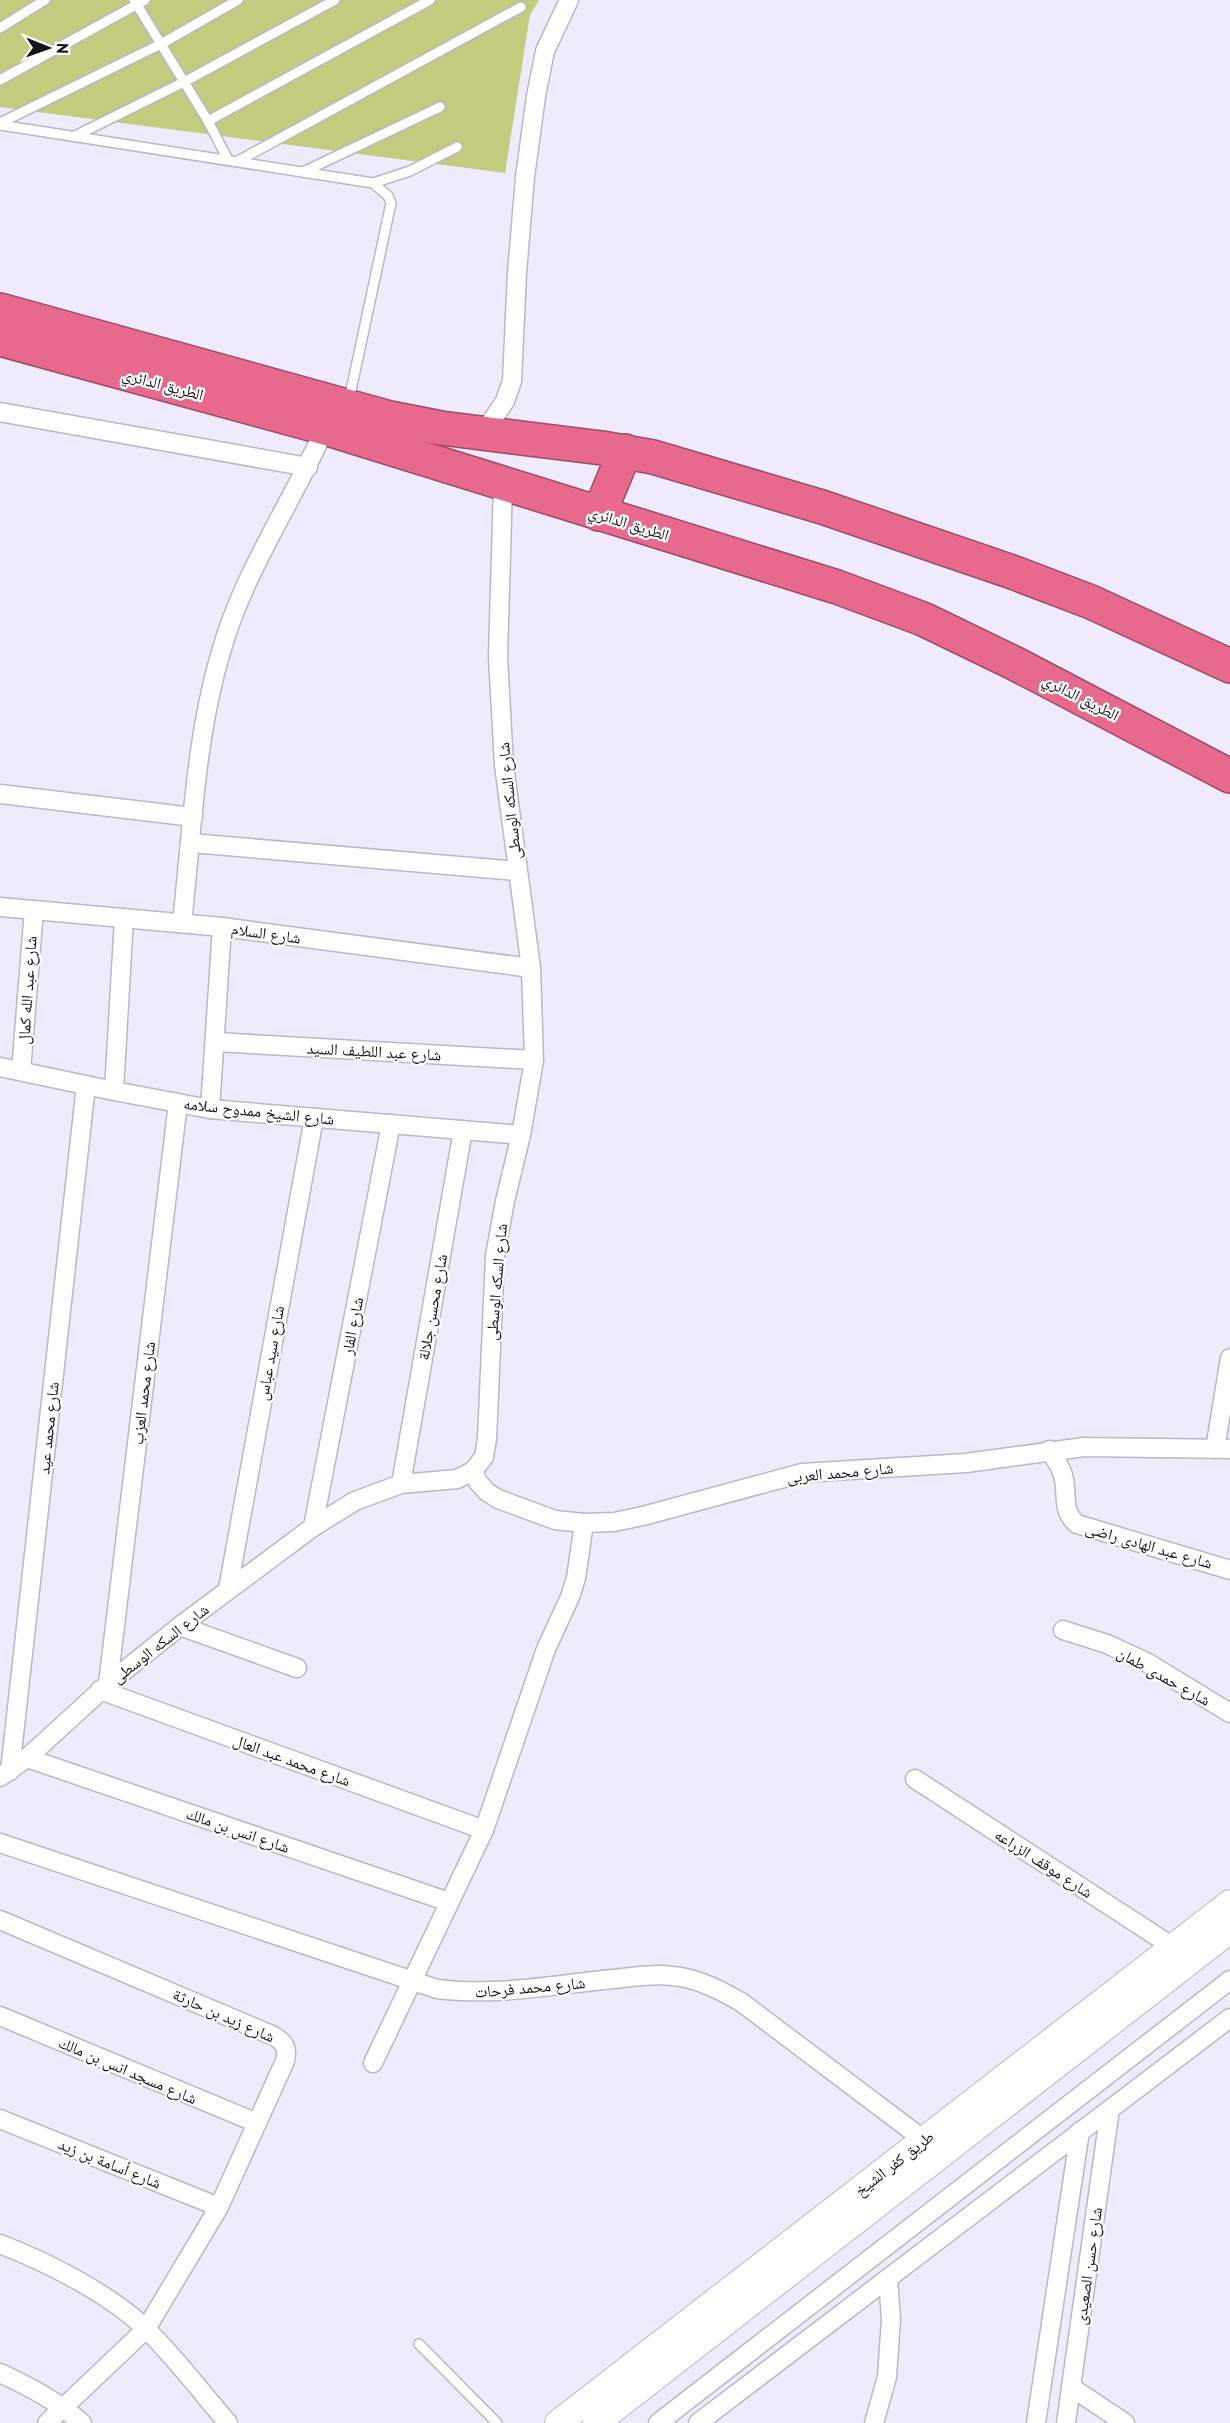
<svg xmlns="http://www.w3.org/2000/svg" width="1230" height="2423" viewBox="0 0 1230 2423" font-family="'PT Sans','Noto Naskh Arabic',sans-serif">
	<rect width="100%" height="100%" fill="#f0ebfc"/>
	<!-- green -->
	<path fill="#c4ca7e" d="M0 0H539L530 15 505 173 0 107Z"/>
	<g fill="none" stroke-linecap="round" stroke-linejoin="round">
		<!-- lane casing -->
		<g stroke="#bbb7c7" stroke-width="12">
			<g id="lane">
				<path d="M134 0 208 121 228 160"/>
				<path d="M0 28 45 0"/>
				<path d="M0 80 145 0"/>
				<path d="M208 121 430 0"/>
				<path d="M0 123 161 44 238 0"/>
				<path d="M0 125 373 183 410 171 457 147"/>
				<path d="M75 136 184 82 335 0"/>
				<path d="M238 161 521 7"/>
				<path d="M303 172 440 107"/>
				<path d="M349 400 391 203 388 196 373 183"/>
				<path d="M419 2344 497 2423"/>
			</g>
		</g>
		<!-- street casing -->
		<g stroke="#bbb7c7" stroke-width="21">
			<g id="street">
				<path d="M0 412 308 467"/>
				<path d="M483 434 505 401 512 381 517 273 525 177 536 96 545 51 569 0"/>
				<path d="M0 794 193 817"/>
				<path d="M191 843 517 871"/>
				<path d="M0 907 222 927 531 968"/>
				<path d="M182 923C192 833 195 739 221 652 243 573 292 503 325 428"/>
				<path d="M215 1042 534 1060"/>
				<path d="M0 1067 114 1091 210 1109 521 1135"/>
				<path d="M21 1071 34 910"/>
				<path d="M114 1091 124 918"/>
				<path d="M210 1109 222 927"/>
				<path d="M1215 1449 1230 1358"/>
				<path d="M1049 1450C1055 1458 1060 1466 1063 1475 1068 1493 1061 1511 1077 1524L1230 1570"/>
				<path d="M473 1471 478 1482 487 1492 498 1499 555 1520 584 1523 614 1522 643 1516 802 1473 966 1463 1084 1447 1230 1449"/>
				<path d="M401 1484 463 1130"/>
				<path d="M313 1527 391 1124"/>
				<path d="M228 1589 314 1118"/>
				<path d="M180 1626 297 1668"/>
				<path d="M1063 1630 1107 1644 1148 1663 1230 1713"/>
				<path d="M108 1684 178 1103"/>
				<path d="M100 1690 484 1830"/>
				<path d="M27 1758 449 1902"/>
				<path d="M10 1771 86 1085"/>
				<path d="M0 1777 27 1758 108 1684 180 1626 313 1527 355 1501 401 1484 457 1479 473 1471 484 1457 487 1439 495 1256 505 1201 521 1135 534 1060 531 968 504 765 498 657 503 485"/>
				<path d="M915 1779 1173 1947"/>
				<path d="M0 1843 437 1989C493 1996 548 1986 603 1980 626 1978 650 1973 673 1976 697 1978 720 1990 741 2002L924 2140"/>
				<path d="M0 1920 274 2036C285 2043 288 2048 285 2061L219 2207 146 2329 47 2423"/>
				<path d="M0 2016 257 2123"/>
				<path d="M373 2063 484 1830 546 1649 570 1597 576 1578 584 1523"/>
				<path d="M0 2119 219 2207"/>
				<path d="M0 2244C47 2262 110 2294 146 2329 176 2358 201 2392 228 2423"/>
				<path d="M0 2373C30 2387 57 2401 82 2423"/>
				<path d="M1071 2387 1125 2423"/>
				<path d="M658 2423 1230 1980"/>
				<path d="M698 2423 1230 2018"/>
				<path d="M874 2423 887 2377 891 2319 888 2278"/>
				<path d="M1036 2423 1080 2131"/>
				<path d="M1066 2423 1110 2109"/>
			</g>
		</g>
		<!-- secondary casing -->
		<g stroke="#bbb7c7" stroke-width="28">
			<g id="secondary">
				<path d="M558 2423 1230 1903"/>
				<path d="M596 2423 1230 1930"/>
			</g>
		</g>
		<!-- highway casing -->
		<g stroke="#9e4b65" stroke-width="36">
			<g id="highway">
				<path d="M0 310 390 418 441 428 602 448 653 457 822 507 1015 573 1091 602 1230 666"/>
				<path d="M0 339 325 428 837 587 923 619 1014 663 1230 776"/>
				<path d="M599 514 625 451"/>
			</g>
		</g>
		<!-- lane -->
		<use href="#lane" stroke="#fff" stroke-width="9"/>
		<!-- street -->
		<use href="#street" stroke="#fff" stroke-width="18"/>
		<!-- secondary -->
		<use href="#secondary" stroke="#fff" stroke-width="26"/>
		<!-- highway -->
		<use href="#highway" stroke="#e8698e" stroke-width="33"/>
	</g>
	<g text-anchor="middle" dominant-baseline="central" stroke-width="4.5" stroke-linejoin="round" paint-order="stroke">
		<!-- street labels -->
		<g font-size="16" fill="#151318" stroke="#fff">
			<text transform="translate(163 384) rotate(15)">الطريق الدائري</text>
			<text transform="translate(629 523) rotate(17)">الطريق الدائري</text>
			<text transform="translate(1081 697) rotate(27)">الطريق الدائري</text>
			<text transform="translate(509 801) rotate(-96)">شارع السكه الوسطى</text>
			<text transform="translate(266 933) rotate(8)">شارع السلام</text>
			<text transform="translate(27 990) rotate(-86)">شارع عبد الله كمال</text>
			<text transform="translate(374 1051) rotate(3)">شارع عبد اللطيف السيد</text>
			<text transform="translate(259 1111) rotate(6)">شارع الشيخ ممدوح سلامه</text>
			<text transform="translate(496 1282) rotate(-85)">شارع السكه الوسطى</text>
			<text transform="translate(432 1307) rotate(-80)">شارع محسن جلالة</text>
			<text transform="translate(352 1326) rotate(-79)">شارع الفار</text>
			<text transform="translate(270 1353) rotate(-80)">شارع سيد عباس</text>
			<text transform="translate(143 1393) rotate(-83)">شارع محمد العزب</text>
			<text transform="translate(48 1428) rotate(-84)">شارع محمد عيد</text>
			<text transform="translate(840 1472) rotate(-5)">شارع محمد العربى</text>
			<text transform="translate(1149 1545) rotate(16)">شارع عبد الهادى راضى</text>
			<text transform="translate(160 1643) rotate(-38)">شارع السكه الوسطى</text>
			<text transform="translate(1164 1676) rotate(29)">شارع حمدى طمان</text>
			<text transform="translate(292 1760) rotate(20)">شارع محمد عبد العال</text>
			<text transform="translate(238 1830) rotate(19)">شارع انس بن مالك</text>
			<text transform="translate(1044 1863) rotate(33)">شارع موقف الزراعه</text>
			<text transform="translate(530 1987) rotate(-5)">شارع محمد فرحات</text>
			<text transform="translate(224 2015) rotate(24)">شارع زيد بن حارثة</text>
			<text transform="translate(128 2070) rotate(23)">شارع مسجد انس بن مالك</text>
			<text transform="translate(110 2163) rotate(22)">شارع أسامة بن زيد</text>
			<text transform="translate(894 2163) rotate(-38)">طريق كفر الشيخ</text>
			<text transform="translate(1088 2266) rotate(-82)">شارع حسن الصعيدى</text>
		</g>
	</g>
	<!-- north arrow -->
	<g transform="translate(48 48) rotate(91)" stroke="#ffffff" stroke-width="4.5" paint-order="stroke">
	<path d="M0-4.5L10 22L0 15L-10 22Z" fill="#151318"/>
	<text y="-9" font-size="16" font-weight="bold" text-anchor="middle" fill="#151318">N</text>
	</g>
</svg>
